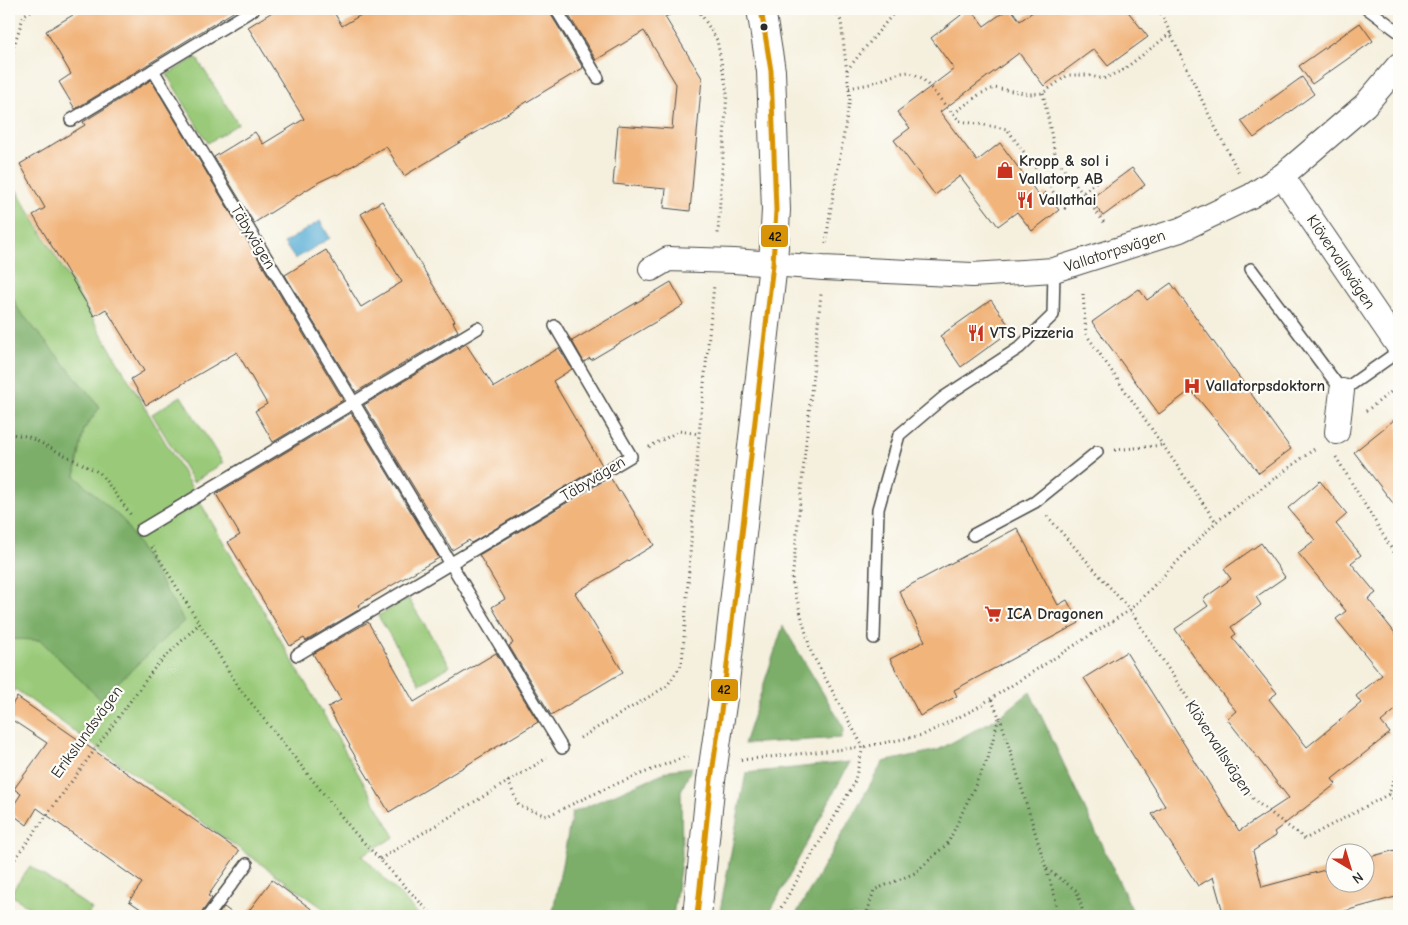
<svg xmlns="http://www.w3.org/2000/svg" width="1408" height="925" viewBox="0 0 1408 925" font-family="'Comic Neue',sans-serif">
	<rect width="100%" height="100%" fill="#fdfcf7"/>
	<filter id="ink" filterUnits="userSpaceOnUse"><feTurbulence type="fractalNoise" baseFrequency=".02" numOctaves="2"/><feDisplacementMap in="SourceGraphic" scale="10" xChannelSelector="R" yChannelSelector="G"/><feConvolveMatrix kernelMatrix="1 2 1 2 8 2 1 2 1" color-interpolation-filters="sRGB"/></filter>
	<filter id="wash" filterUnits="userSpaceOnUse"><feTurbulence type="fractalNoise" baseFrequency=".0096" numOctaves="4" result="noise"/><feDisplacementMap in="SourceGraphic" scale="20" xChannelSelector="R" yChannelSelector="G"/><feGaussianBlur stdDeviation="1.12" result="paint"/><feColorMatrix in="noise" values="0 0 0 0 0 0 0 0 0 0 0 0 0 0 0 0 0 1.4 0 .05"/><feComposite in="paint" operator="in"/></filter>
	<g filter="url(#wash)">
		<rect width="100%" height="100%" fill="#f5f0de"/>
		<!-- green -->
		<g fill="#9aca79" stroke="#627a52">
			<path d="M196 57 238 124 208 143 167 75Z"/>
			<path d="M9 177 150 416 395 837 362 855 420 916H334L15 689 9 697V639L40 640 100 699 124 521 75 476 84 429 100 407 18 310 9 290Z"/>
			<path d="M181 396 223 463 193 482 152 414Z"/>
			<path d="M408 598 450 666 420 684 378 616Z"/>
			<path d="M30 866 92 909 87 916H41L10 894Z"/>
		</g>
		<!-- forest -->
		<g fill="#7bae69" stroke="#536c4a">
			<path d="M9 290 19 310 100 407 84 429 75 476 124 521 184 621 100 699 40 640 9 639Z"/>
			<path d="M783 626 844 728 841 738 744 744Z"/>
			<path d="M1030 692 1135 916H795L883 762 938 750 999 717Z"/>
			<path d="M850 762 768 916H719L746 773Z"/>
			<path d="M692 767 681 791 682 855 673 916H552L572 813 670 770Z"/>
		</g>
		<!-- water -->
		<path fill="#59aed6" stroke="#426c80" d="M320 221 330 238 295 259 284 243Z"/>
		<g id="blocks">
			<!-- building -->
			<g fill="#f1b47a">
				<path d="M83 9H238L75 109 59 82 71 74 46 31Z"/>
				<path d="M277 9H332L342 26 371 9H549L550 13 583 68 404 176 386 146 337 175 336 174 319 182 254 223 214 157 255 132 263 144 304 119 248 27Z"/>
				<path d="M565 9H680L665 17 702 78 690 211 664 208 666 189 613 184 618 125 672 129 676 84 644 31 596 60Z"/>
				<path d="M969 9H971L984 26 1008 9H1011L1020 21 1037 9H1126L1148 37 1108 66 1094 49 1044 86 1019 53 940 112 977 161 1000 143 1040 197 1045 192 1059 210 1032 231 1017 212 998 226 960 176 935 195 894 140 910 128 897 112 954 69 931 38Z"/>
				<path d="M1360 23 1373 41 1312 84 1299 66Z"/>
				<path d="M1302 77 1314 94 1254 138 1241 121Z"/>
				<path d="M151 80 343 400 273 442 255 411 267 404 237 352 146 405 131 379 144 371 106 309 94 316 33 215 45 208 20 164 85 125 83 122Z"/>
				<path d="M1132 168 1145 185 1103 216 1090 199Z"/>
				<path d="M382 201 455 321 453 322 458 331 356 392 285 275 326 250 361 307 402 282 361 214Z"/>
				<path d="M671 282 684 305 591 360 590 358 584 362 572 341Z"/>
				<path d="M1171 283 1291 449 1259 473 1191 390 1159 414 1092 322 1139 289 1147 300Z"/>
				<path d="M991 300 1012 330 961 367 940 336Z"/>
				<path d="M466 344 494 387 559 348 572 369 553 381 602 465 471 543 469 540 452 550 364 405Z"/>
				<path d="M351 413 439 558 358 605 360 609 306 641 304 638 290 646 228 542 240 535 216 494Z"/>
				<path d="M1399 416V511L1354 452Z"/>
				<path d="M610 477 619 492 621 491 654 545 575 593 623 672 551 715 509 646 513 643 492 607 505 599 479 555Z"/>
				<path d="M1320 481 1347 514 1336 524 1361 555 1351 563 1376 593 1368 599 1399 638V707L1381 722 1390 733 1332 779 1336 784 1274 832 1276 836 1253 851 1262 887 1336 867V882H1366V858L1399 849V896L1327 916H1224L1213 877 1198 886 1152 814 1165 806 1084 678 1126 652 1239 831 1289 798 1227 719 1236 711 1205 673 1175 629 1208 606 1203 599 1231 579 1224 569 1261 543 1285 577 1256 597 1261 605 1231 627 1236 634 1232 637 1277 693 1269 699 1307 747 1361 703 1356 696 1382 675 1336 619 1346 611 1298 553 1315 540 1288 508Z"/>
				<path d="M1017 528 1058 605 1067 600 1079 623 954 690 957 696 920 716 890 659 925 641 899 591Z"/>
				<path d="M368 622 414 702 496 653 538 722 389 812 349 746H350L328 707 341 700 313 654Z"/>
				<path d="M17 697 239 851 208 896 212 898 202 912 201 916H151L129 901 142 883 37 808 27 825 9 812 21 794 14 789 47 743 9 718V709Z"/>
				<path d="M272 880 321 916H245Z"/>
				<path d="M224 907 236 916H217Z"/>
			</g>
		</g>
	</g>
	<g filter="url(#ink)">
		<use href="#blocks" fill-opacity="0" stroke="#494946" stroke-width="1"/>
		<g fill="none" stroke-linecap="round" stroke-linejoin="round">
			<!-- lane casing -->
			<g stroke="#494946" stroke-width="14">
				<g id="lane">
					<path d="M556 9 598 78"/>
					<path d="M1368 9 1399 32"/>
					<path d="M153 70 562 748"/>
					<path d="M71 120 254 9"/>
					<path d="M1251 269 1342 391 1399 351"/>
					<path d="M141 530 478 328"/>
					<path d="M973 535 1035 502 1097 452"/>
					<path d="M874 638 878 509 899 435 944 397 1019 348 1053 315 1054 270"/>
					<path d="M297 655 631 456 555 326"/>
					<path d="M208 916 247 864"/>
				</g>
			</g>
			<!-- street casing -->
			<g stroke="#494946" stroke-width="26">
				<g id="street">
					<path d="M1282 176 1399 347"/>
					<path d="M651 269 668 259 734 261 823 268 972 275 1054 270 1180 230 1251 196 1282 176 1365 105 1399 65"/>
					<path d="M1337 432 1342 391"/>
				</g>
			</g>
			<!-- secondary casing -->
			<g stroke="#494946" stroke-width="30">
				<g id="secondary">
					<path d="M718 732 724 691 773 264 776 210 771 71 761 9"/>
					<path d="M697 916 711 780"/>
				</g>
			</g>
			<!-- path -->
			<g stroke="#494946" stroke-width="3" stroke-dasharray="1 4" stroke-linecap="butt">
				<path d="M698 9 717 40 727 92 718 234"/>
				<path d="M1159 9 1209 115 1239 173"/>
				<path d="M9 66 16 39 24 15 34 9"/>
				<path d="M847 70 897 9"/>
				<path d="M849 88 870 84 900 73 909 72 922 78 953 114 980 94 994 88 1030 94 1043 93 1068 75H1087L1103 79 1123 70 1171 33"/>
				<path d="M1043 93 1056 158 1106 225"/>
				<path d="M953 114 960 121 1007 129 1065 208 1097 181"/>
				<path d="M826 243 830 213 850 99 841 21 835 9"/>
				<path d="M1083 294 1086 334 1216 522"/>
				<path d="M1366 411 1399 386"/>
				<path d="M9 434 27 436 100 473 131 515"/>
				<path d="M649 447 679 431 699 434"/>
				<path d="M1115 450 1163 445"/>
				<path d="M1336 457 1399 561"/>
				<path d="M1047 516 1130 610 1254 800 1305 839 1389 794 1399 764"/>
				<path d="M152 547 240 689 354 832 433 916"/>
				<path d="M1000 717 1056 901V916"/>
				<path d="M580 738 667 686 682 664 699 434 714 285"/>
				<path d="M741 760 863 747 923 735 973 710 1130 610 1216 522 1317 447"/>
				<path d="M508 781 519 806 547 816 611 786 684 757H688"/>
				<path d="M1389 794 1399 805"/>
				<path d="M380 859 547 758"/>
				<path d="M9 867 156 666 199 624"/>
				<path d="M1047 869 1077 891 1084 916"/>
				<path d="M776 916 854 784 863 747 811 652 792 581 821 294"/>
				<path d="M866 916 874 890 915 873 948 843 988 758 999 717 991 698"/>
			</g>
			<!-- lane -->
			<use href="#lane" stroke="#fff" stroke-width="11"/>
			<!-- street -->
			<use href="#street" stroke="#fff" stroke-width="24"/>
			<!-- secondary -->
			<use href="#secondary" stroke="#fff" stroke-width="28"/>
			<!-- secondary-bridge casing -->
			<g stroke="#494946" stroke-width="30" stroke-linecap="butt">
				<path id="secondary-bridge" d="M711 780 718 732"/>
			</g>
			<!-- secondary-bridge -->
			<use href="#secondary-bridge" stroke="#fff" stroke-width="28"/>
			<!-- bus-1 casing -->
			<g stroke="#fdfcf7" stroke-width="9">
				<path id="bus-1" d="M697 916 711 780 724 691 773 264 776 210 771 71 761 9"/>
			</g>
			<!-- bus-1 -->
			<use href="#bus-1" stroke="#d89406" stroke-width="5"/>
		</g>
	</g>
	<!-- icons -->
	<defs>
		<g id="shop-bare" transform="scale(1.35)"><path d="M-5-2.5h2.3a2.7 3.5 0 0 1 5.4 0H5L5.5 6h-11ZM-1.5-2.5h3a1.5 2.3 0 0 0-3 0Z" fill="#c8321e" stroke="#fdfcf7" stroke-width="2.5" paint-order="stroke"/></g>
		<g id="restaurant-bare" transform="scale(1.35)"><path d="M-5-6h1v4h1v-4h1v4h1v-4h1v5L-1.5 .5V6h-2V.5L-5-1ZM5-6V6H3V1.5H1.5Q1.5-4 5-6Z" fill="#c8321e" stroke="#fdfcf7" stroke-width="2.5" paint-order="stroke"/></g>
		<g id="hospital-bare" transform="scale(1.35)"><path d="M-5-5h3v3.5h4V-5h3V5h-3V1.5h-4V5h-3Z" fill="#c8321e" stroke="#fdfcf7" stroke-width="2.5" paint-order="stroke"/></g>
		<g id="supermarket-bare" transform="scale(1.35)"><path d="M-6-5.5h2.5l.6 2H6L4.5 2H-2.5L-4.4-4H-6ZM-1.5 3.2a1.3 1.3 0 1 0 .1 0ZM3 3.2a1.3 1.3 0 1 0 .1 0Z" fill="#c8321e" stroke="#fdfcf7" stroke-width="2.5" paint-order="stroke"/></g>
	</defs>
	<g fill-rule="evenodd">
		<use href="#shop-bare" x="1005" y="170"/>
		<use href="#restaurant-bare" x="1025" y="200"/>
		<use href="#restaurant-bare" x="976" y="333"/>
		<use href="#hospital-bare" x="1192" y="386"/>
		<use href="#supermarket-bare" x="993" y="614"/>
	</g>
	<!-- markers -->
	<circle fill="#2b2b2b" stroke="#fdfcf7" stroke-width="2" cx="764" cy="27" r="4.5"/>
	<g text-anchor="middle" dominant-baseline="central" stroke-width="4.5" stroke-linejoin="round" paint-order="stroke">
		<!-- poi labels -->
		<g font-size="16" font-weight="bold" fill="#2b2b2b" stroke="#fdfcf7" text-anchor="start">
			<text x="1019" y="161">Kropp &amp; sol i<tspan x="1019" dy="18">Vallatorp AB</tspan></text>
			<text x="1039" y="200">Vallathai</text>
			<text x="990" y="333">VTS Pizzeria</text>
			<text x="1206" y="386">Vallatorpsdoktorn</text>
			<text x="1007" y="614">ICA Dragonen</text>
		</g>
		<!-- street labels -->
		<g font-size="16" fill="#2b2b2b" stroke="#fdfcf7">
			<text transform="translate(253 237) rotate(59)">Täbyvägen</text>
			<text transform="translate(1115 251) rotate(-18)">Vallatorpsvägen</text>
			<text transform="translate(1341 262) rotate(56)">Klövervallsvägen</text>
			<text transform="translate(593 479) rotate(-31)">Täbyvägen</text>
			<text transform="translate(87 732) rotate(-54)">Erikslundsvägen</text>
			<text transform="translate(1219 748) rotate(57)">Klövervallsvägen</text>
		</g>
	</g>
	<g stroke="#fdfcf7" stroke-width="2">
		<rect x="760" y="224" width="29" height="24" rx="5" fill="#d89406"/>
		<rect x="710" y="678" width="29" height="24" rx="5" fill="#d89406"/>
	</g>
	<g font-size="14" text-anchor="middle" font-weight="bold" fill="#111">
		<text x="775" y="241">42</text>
		<text x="724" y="694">42</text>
	</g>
	<!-- margin -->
	<rect width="1408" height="925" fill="none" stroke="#fdfcf7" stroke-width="30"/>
	<!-- north arrow -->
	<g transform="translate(1350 868) rotate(142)"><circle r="24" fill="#fdfcf7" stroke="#a9a8a5"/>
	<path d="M0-4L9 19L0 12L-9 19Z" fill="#c8321e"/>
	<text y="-8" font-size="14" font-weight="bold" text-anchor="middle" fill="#2b2b2b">N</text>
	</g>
</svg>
